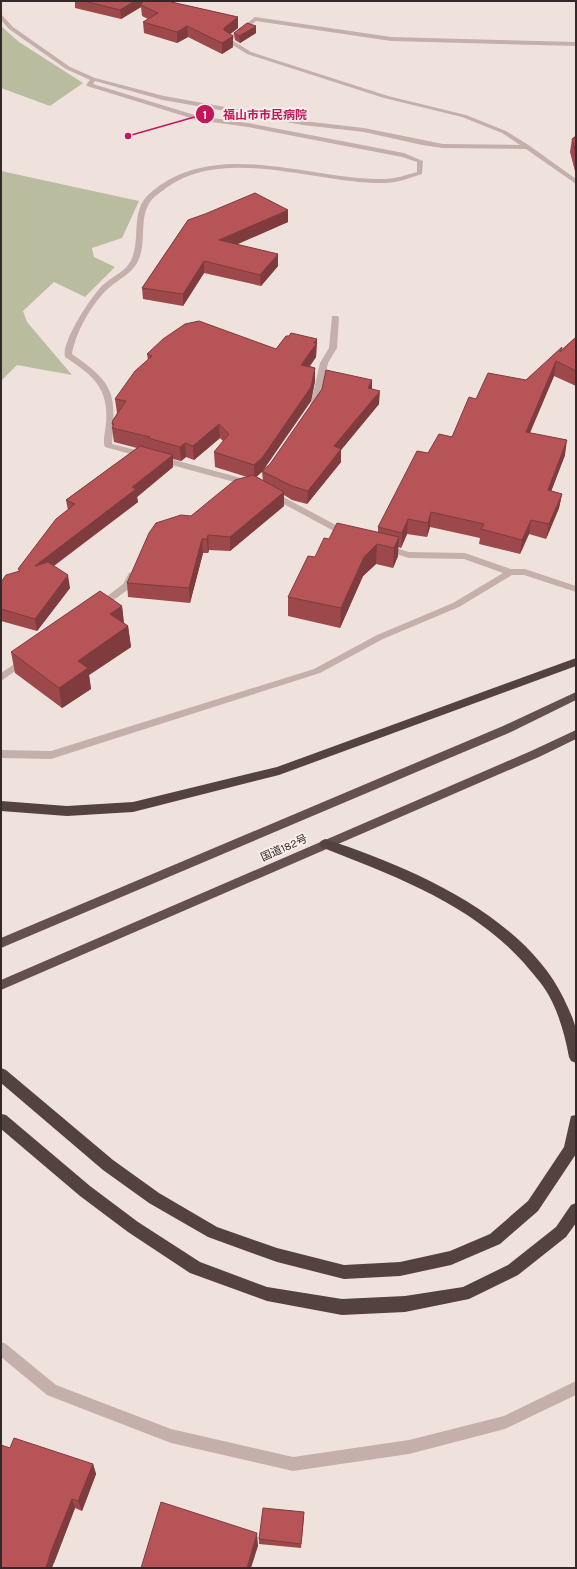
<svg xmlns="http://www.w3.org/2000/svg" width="577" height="1569" viewBox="0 0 577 1569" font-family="Karla,'Noto Sans JP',sans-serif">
	<rect width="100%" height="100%" fill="#efe2dd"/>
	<!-- green -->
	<g fill="#babc9f">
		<path d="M1 26 19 42 83 83 50 106 1 88Z"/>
		<path d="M1 171 139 201 122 238 92 248 94 257 115 267 85 297 54 282 23 311 27 322 72 375 17 365 1 381Z"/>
	</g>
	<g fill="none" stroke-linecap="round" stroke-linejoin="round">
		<!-- minor -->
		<g fill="#c5afab" fill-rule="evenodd">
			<path d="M1 14 13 27 70 67 95 78 164 96 303 121 364 128 443 144 520 145 502 133 462 117 384 98 247 54 225 40 255 17 391 37 576 42V46L391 41 256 21 232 40 251 52 388 96 466 115 506 131 530 146 576 179V184L526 149 443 148 422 145 364 132 303 125 163 100 95 81 93 84 198 116 248 123 404 153 423 161 422 174C410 178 397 183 384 183 316 184 226 145 166 188 160 193 154 196 150 202 138 220 148 244 137 263 131 274 119 279 110 287 93 301 75 333 72 354 115 384 116 393 112 444L148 453 149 455 145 458 105 447C102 440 106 430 106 423 109 387 92 375 65 357 61 342 90 299 100 288 106 281 114 277 122 271 147 252 126 215 149 194 214 136 309 180 384 179 395 179 406 175 417 172V162L402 157 248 127 197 120 87 86 86 85 90 80 66 69 9 29 1 20Z"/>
			<path d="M332 316H338L339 318 337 348 328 363 320 402 317 408H314L310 406 320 363 329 348Z"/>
			<path d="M160 456 252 481 253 483 249 486 157 461V457Z"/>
			<path d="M272 491 349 532 350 534 349 536H343L269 496V492Z"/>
			<path d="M386 545 409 552 465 553 511 569H525L576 586V592L524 575H512L459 607 383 639 320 673 51 759 1 758V750L51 751 314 669 377 635 453 603 503 573 464 559 409 558 383 550 382 548Z"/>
			<path d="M132 572 136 575 130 588 103 608H97L96 606 97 604 123 584 129 573Z"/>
			<path d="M25 657 30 660 28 662 1 681V673Z"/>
		</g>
		<!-- tertiary -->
		<path fill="#c5afab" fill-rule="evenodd" d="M1 1342 6 1344 56 1385 171 1429 293 1457 409 1440 504 1416 576 1381V1395L505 1429 409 1454 293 1471 171 1443 52 1397 47 1395 1 1357Z"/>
		<!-- trunk -->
		<g fill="#64504e" fill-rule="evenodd">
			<path d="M576 692V700L511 732 1 948V938L503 726Z"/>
			<path d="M576 730V739L539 757 1 990V980L531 751Z"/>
		</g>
		<!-- motorway -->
		<g fill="#544241" fill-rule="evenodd">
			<path d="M576 658V666L279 775 133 812 67 816 1 811V801L67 806 133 802 277 767Z"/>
			<path d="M325 839C408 866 524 915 564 999 568 1008 574 1019 576 1030 577 1040 576 1052 576 1063L571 1061 569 1057C565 1036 559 1013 548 994 542 983 532 973 524 963 470 903 394 876 321 847L319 844 321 841Z"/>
			<path d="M1 1068 6 1070 113 1160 159 1193 217 1227 277 1248 344 1265 400 1262 450 1251 490 1234 528 1201 564 1147 571 1116 576 1115V1154L538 1211 500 1244 451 1265 400 1276 344 1279 277 1262 208 1237 149 1203 103 1170 1 1083Z"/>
			<path d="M1 1114 6 1115 90 1186 138 1222 200 1262 267 1287 342 1299 405 1296 463 1287 508 1265 556 1227 571 1205 576 1203V1223L566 1237 518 1275 469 1299 405 1312 342 1315 267 1301 190 1273 128 1232 80 1196 1 1129Z"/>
		</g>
	</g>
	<!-- wall -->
	<g fill="#9d484b" fill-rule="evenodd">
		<path d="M75 1H167L238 17V28L230 34 233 36V47L222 54 188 37 177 43 144 33 143 22 148 19 142 16 141 7 121 19 75 8Z"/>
		<path d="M234 33H256L240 43 235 40Z"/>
		<path d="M576 136V175L570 152 572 139Z"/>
		<path d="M188 220 288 222 237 244 278 266 261 286 204 273 183 306 143 299 142 288Z"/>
		<path d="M576 337V386L554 376 530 433 565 455 551 491 562 494 559 508 546 539 529 534 520 554 479 544 480 538 430 527 427 537 407 534 401 548 398 547V556L393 568 376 564 363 576 340 628 288 616V597L315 557 329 539 378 532V527L428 453 452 437 476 399 526 380Z"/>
		<path d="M317 339 316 357 310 366 315 368V381L311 401 263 470 372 380V389L379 404 341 450V462L307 504 292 500 284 495V506L230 551 209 550 208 553H203L190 603 128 597 127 583 191 516 247 477 215 467 214 452 223 441 220 438 194 460 186 457 181 461 173 459V467L137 497 138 502 54 566 70 588 37 631 1 621V582L19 571 18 569 68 510 66 500 137 448 114 442 112 428 113 427 112 424 117 413 115 399 148 360 147 354 276 349ZM262 471 263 481 256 477Z"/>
		<path d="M122 606 124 623 128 626 131 647 89 675 91 689 62 708 15 673 11 652Z"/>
		<path d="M10 1448 93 1464 96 1474 82 1511 75 1508 54 1563Z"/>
		<path d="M304 1517 301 1548 259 1544V1539Z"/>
	</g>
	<!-- shaded-wall -->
	<g fill="#7f3b3d">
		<path d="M135 1H151L141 5V7L121 19 120 10Z"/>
		<path d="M238 17V28L224 39V28Z"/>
		<path d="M187 26 188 37 177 43V32Z"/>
		<path d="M256 26V33L240 43 239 36Z"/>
		<path d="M233 36V47L222 54V43Z"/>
		<path d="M288 210V222L220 252 219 240Z"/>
		<path d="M278 254V266L261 286 260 275Z"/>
		<path d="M204 261V273L183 306V294Z"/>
		<path d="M317 339 316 357 301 378V365Z"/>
		<path d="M556 361 554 376 524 446 526 432Z"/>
		<path d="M315 368V381L311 401 262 472 254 479V465Z"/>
		<path d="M372 380V394L368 388Z"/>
		<path d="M380 391 379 404 341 450V462L307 504 308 491 334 446Z"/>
		<path d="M219 424 220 438 194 460 193 446Z"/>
		<path d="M567 440 565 455 546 505 548 490Z"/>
		<path d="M185 443 186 457 181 461 180 447Z"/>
		<path d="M173 455V467L137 497 138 502 37 578 35 566Z"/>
		<path d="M284 492V506L230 551V537Z"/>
		<path d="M562 494 559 508 546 539 549 524Z"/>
		<path d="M431 512 430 527 427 537 428 523Z"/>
		<path d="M408 519 407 534 401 548 402 533Z"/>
		<path d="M531 520 529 534 520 554 522 540Z"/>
		<path d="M208 535 209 550 208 553 207 539Z"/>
		<path d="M399 537 398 556 393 568 394 548Z"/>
		<path d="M202 539 203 553 190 603 189 588Z"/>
		<path d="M377 544 376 564 363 576 340 628 341 608 364 557Z"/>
		<path d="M68 575 70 588 37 631 35 619Z"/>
		<path d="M122 606 124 626 110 614Z"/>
		<path d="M128 626 131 647 89 675 91 689 62 708 59 688 78 661Z"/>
		<path d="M93 1464 96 1474 82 1511 78 1501Z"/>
		<path d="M72 1499 75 1508 52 1568H46L50 1554Z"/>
		<path d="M257 1533 258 1546 251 1568H247Z"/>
	</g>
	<!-- building -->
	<g fill="#b65457" stroke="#7f3b3d">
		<path d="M84 1H135L120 10Z"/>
		<path d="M143 1H167L238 17 224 28V30L233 36 222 43 187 26 177 32 143 22 158 13 141 5Z"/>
		<path d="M247 23 256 26 239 36 234 33Z"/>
		<path d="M576 136V153L572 139Z"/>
		<path d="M255 193 288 210 219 240 278 254 260 275 204 261 183 294 142 288 188 220 205 214Z"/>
		<path d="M199 321 276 349 286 336H289L291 333 317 339 314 343H317L301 365 315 368 311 387 262 458 254 465 214 452 229 434 219 424 193 446 185 443 180 447 148 438 150 437 112 428 114 424H112L113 420 126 401 115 399 135 371 152 356 147 354 163 339 185 324Z"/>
		<path d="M576 337V371L556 361 526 432 567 440 548 490 562 494 549 524 531 520 522 540 481 529 484 524 431 512 428 523 408 519 402 533 378 527 417 451 428 453 439 434 452 437 469 397 476 399 488 373 526 380 562 347 560 352Z"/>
		<path d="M326 370 372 380 368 388 380 391 334 446 341 449 308 491 292 486 262 471 270 464 322 389Z"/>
		<path d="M140 446 173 455 132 487 136 489 35 566 48 562 68 575 35 619 1 609V582L6 575 20 571 18 569 56 519 75 504 66 500Z"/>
		<path d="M253 475 284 492 230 537 208 535 207 539H202L189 588 127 583 149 533 156 523 181 515 191 516 235 480Z"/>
		<path d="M337 523 399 537 394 548 377 544 364 557 341 608 288 597 308 556 315 557 324 538 329 539Z"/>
		<path d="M100 591 122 606 110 614 128 626 78 661 88 668 59 688 11 652Z"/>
		<path d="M14 1438 93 1464 78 1501 72 1499 50 1554 46 1568H1V1445L10 1448Z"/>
		<path d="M161 1502 257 1533 247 1568H141Z"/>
		<path d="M263 1508 304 1512 301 1544 259 1539Z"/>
	</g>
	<g text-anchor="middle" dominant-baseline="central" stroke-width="4" stroke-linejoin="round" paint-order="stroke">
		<!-- street labels -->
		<g font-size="11" fill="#342929" stroke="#f7ede9">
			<text transform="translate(284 848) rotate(-24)">国道182号</text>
		</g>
	</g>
	<!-- callouts -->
	<path fill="none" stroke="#c2185b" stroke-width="1.5" d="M128 136L205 114"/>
	<g fill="#c2185b" stroke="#f7ede9" stroke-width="1.5">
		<circle cx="128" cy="136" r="4"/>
		<circle cx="205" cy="114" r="10"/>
	</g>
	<g font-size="12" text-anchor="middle" font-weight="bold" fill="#fff">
		<text x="205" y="119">1</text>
	</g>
	<g font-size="12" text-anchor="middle" font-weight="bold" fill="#c2185b" stroke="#f7ede9" stroke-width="4" stroke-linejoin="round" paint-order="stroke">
		<text x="265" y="119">福山市市民病院</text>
	</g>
	<!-- border -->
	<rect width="577" height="1569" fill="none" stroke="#342929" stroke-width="4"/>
</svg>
